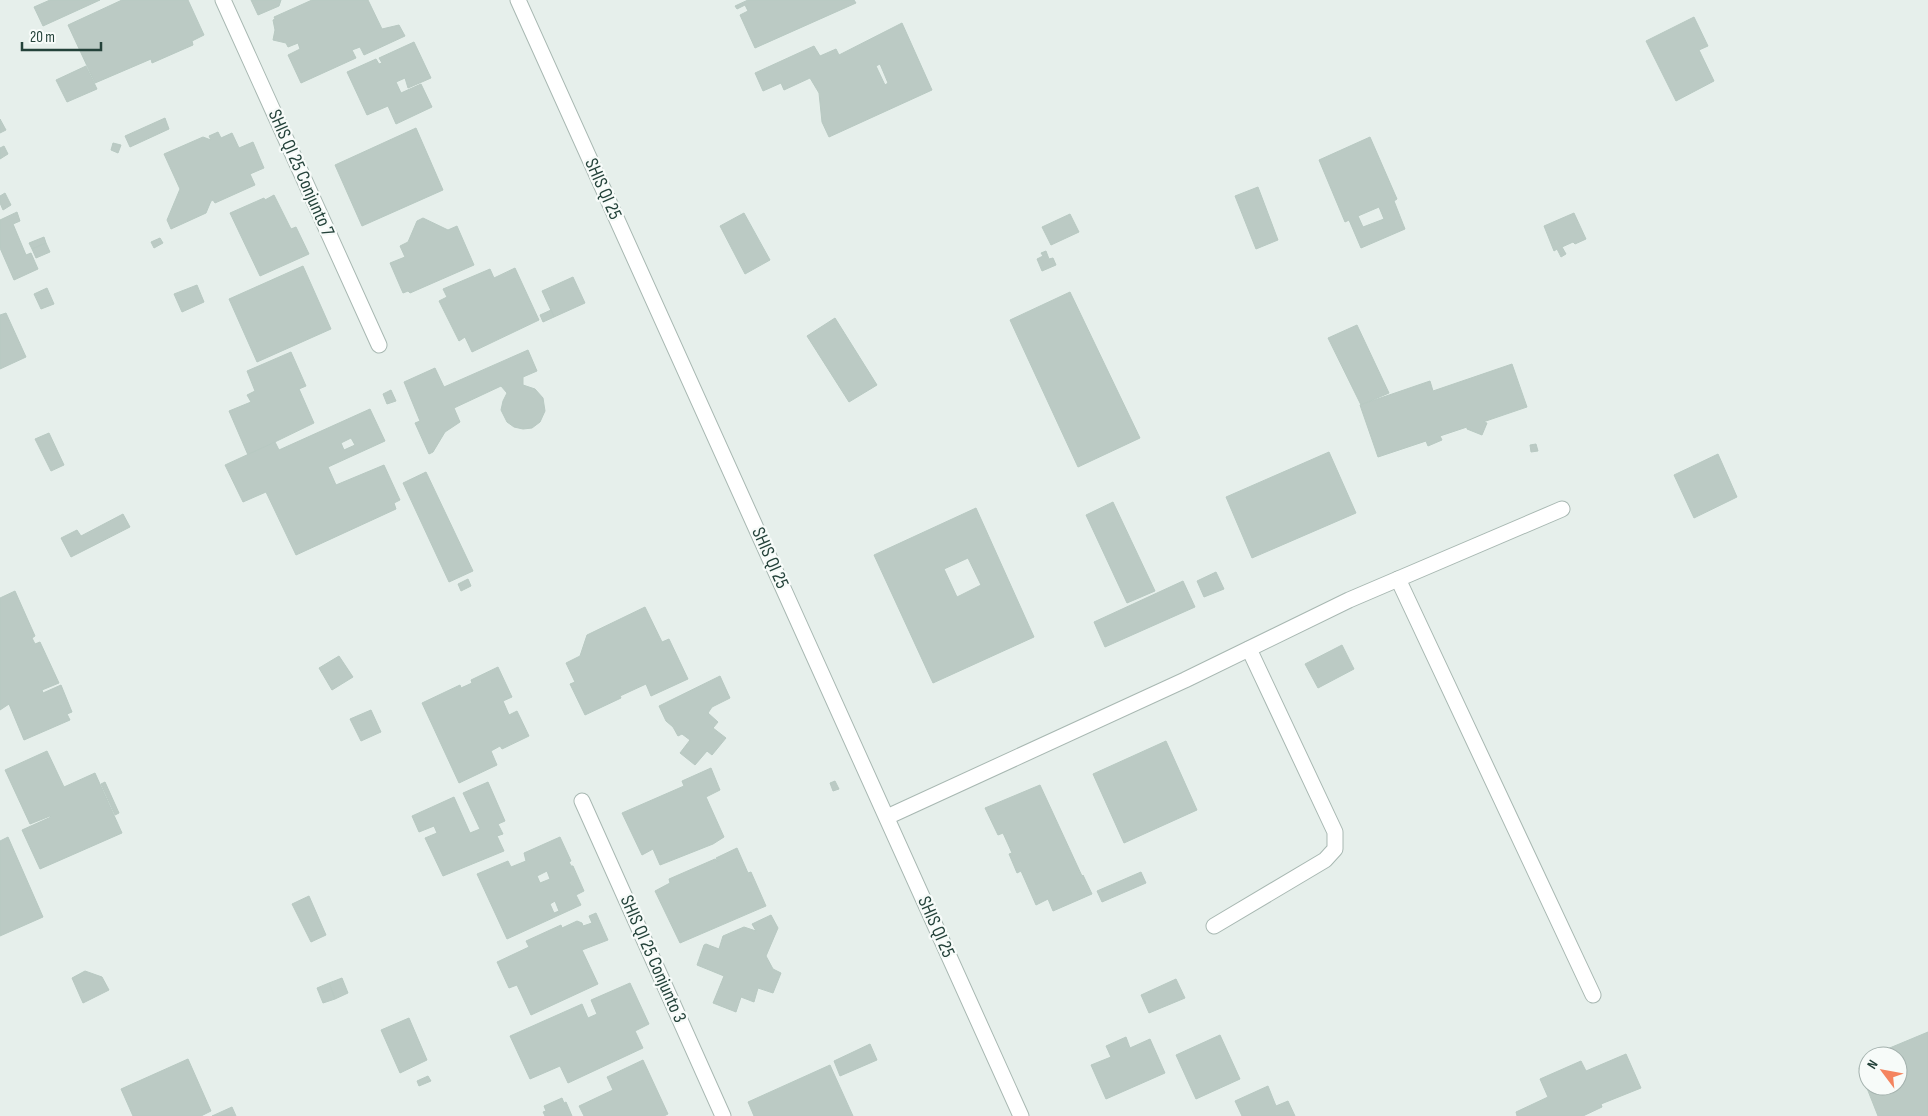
<svg xmlns="http://www.w3.org/2000/svg" width="1928" height="1116" viewBox="0 0 1928 1116" font-family="'Sofia Sans Condensed',sans-serif">
	<rect width="100%" height="100%" fill="#e6efeb"/>
	<!-- building -->
	<g fill="#bbcac4" stroke="#b8c9c2" fill-rule="evenodd">
		<path d="M50 0H100L43 26 34 7Z"/>
		<path d="M122 0H188L204 35 192 41 193 45 152 63 151 59 95 83 68 25Z"/>
		<path d="M251 0H281L279 6 258 15Z"/>
		<path d="M312 0H368L382 29 399 25 405 36 364 55 360 47 352 50 356 58 301 83 288 55 300 49 298 43 288 47 286 43 273 40 275 30 273 20 275 19 274 17Z"/>
		<path d="M748 0H854L856 3 755 48 740 15 748 11 745 5 737 9 735 6Z"/>
		<path d="M1694 17 1708 46 1699 50 1714 81 1676 101 1646 41Z"/>
		<path d="M902 23 932 90 829 137 822 122 819 93 810 78 784 90 781 83 763 91 755 73 814 46 820 56 836 49 839 55ZM880 64 888 83 885 85 876 66Z"/>
		<path d="M414 42 431 78 408 88 405 78 396 82 401 93 421 84 432 107 396 124 388 106 367 115 347 72 376 59 379 64 382 63 379 58Z"/>
		<path d="M86 66 97 89 67 102 56 80Z"/>
		<path d="M165 118 169 129 130 147 125 136Z"/>
		<path d="M0 119 6 130 0 133Z"/>
		<path d="M416 128 443 190 362 226 335 165Z"/>
		<path d="M218 132 221 138 232 133 239 148 253 142 264 168 250 174 255 185 215 203 213 200 211 201 206 213 171 229 167 220 180 189 164 154 203 137 211 140 209 136Z"/>
		<path d="M1370 137 1397 199 1394 201 1405 229 1361 248 1349 220 1345 222 1319 160ZM1379 207 1384 219 1363 227 1358 216Z"/>
		<path d="M113 143 121 145 118 153 111 150Z"/>
		<path d="M4 146 8 154 0 159V148Z"/>
		<path d="M1258 187 1278 240 1256 249 1235 196Z"/>
		<path d="M5 193 11 205 3 210 0 203V196Z"/>
		<path d="M274 195 291 229 296 227 309 254 260 276 230 213 264 198 265 200Z"/>
		<path d="M17 212 20 221 13 224 26 255 31 253 38 269 14 280 0 248V220Z"/>
		<path d="M744 213 770 260 745 274 720 226Z"/>
		<path d="M1574 213 1586 239 1575 244 1573 242 1562 247 1566 254 1561 257 1557 249 1554 251 1544 226Z"/>
		<path d="M1070 214 1079 232 1051 245 1042 227Z"/>
		<path d="M423 218 448 230 457 226 474 265 410 293 408 291 403 293 390 263 405 257 400 246 408 242 417 221Z"/>
		<path d="M44 237 46 243 32 249 29 243Z"/>
		<path d="M160 238 163 243 154 248 151 242Z"/>
		<path d="M46 243 50 252 36 258 32 249Z"/>
		<path d="M1046 251 1049 259 1053 258 1056 265 1042 271 1037 259 1043 256 1041 253Z"/>
		<path d="M303 266 331 329 257 362 229 299Z"/>
		<path d="M515 268 539 320 472 352 465 337 459 341 439 301 447 297 443 289 490 269 494 278Z"/>
		<path d="M573 277 585 303 554 317 542 291Z"/>
		<path d="M197 285 204 302 182 312 174 294Z"/>
		<path d="M47 288 54 304 41 309 34 294Z"/>
		<path d="M1070 292 1140 438 1078 467 1010 320Z"/>
		<path d="M551 310 554 317 543 322 540 315Z"/>
		<path d="M6 313 26 357 0 369V315Z"/>
		<path d="M835 318 877 385 849 402 807 336Z"/>
		<path d="M1357 325 1389 393 1361 405 1328 338Z"/>
		<path d="M528 350 537 371 523 377V385L535 389 543 398 545 411 540 422 532 428 523 429 514 427 507 422 501 410 503 401 507 393 501 386 454 408 460 422 445 432 433 452 429 454 415 423 420 421 404 382 435 368 444 387Z"/>
		<path d="M291 352 306 386 299 389 314 423 248 455 229 411 251 402 247 395 255 391 247 371Z"/>
		<path d="M1512 364 1527 407 1483 422 1487 423 1482 435 1467 429V427L1440 436 1442 440 1428 446 1426 441 1378 457 1360 405 1430 381 1433 391Z"/>
		<path d="M391 390 396 401 387 404 383 394Z"/>
		<path d="M370 409 385 441 328 467 336 485 384 465 400 500 394 503 396 509 296 555 266 492 243 502 225 465 275 442 279 450ZM351 438 355 445 344 450 341 443Z"/>
		<path d="M49 433 64 465 51 471 35 439Z"/>
		<path d="M1536 444 1538 451 1531 452 1530 445Z"/>
		<path d="M1329 452 1356 513 1252 558 1226 497Z"/>
		<path d="M1718 454 1737 497 1694 518 1674 475Z"/>
		<path d="M426 472 473 571 449 582 403 483Z"/>
		<path d="M1113 502 1155 591 1127 603 1086 515Z"/>
		<path d="M976 508 1034 637 933 683 874 555ZM968 558 981 585 957 597 944 569Z"/>
		<path d="M123 514 130 527 71 557 61 538 77 530 81 536Z"/>
		<path d="M1216 572 1224 589 1204 597 1197 581Z"/>
		<path d="M468 579 471 586 461 591 458 584Z"/>
		<path d="M1183 581 1195 607 1105 647 1094 622Z"/>
		<path d="M15 591 35 636 32 638 35 644 40 642 59 683 42 690 43 693 61 685 72 712 67 714 70 720 24 740 9 704 0 710V598Z"/>
		<path d="M645 607 662 642 669 639 688 679 651 696 646 684 620 696 621 698 585 715 570 684 575 682 566 663 580 656 587 635Z"/>
		<path d="M1342 645 1354 669 1318 688 1305 664Z"/>
		<path d="M339 656 353 677 332 690 319 668Z"/>
		<path d="M498 667 512 697 503 701 509 715 517 711 529 736 502 749 500 746 491 751 497 765 459 783 422 703 460 685 461 688 472 683 471 680Z"/>
		<path d="M720 676 730 698 712 707 708 713 718 722 713 728 726 738 712 755 707 751 695 765 680 753 690 740 682 734 678 736 673 727 666 721 659 706Z"/>
		<path d="M371 710 381 732 361 741 350 719Z"/>
		<path d="M1166 741 1197 810 1124 843 1093 774Z"/>
		<path d="M47 751 64 787 95 773 122 833 40 869 22 830 51 817 50 816 30 824 5 770Z"/>
		<path d="M711 768 720 790 706 797 724 837 713 844 660 865 653 849 642 855 622 813 684 786 682 781Z"/>
		<path d="M835 781 839 789 833 791 830 783Z"/>
		<path d="M105 782 119 813 115 815 101 784Z"/>
		<path d="M488 782 505 821 498 824 503 834 497 836 504 851 443 876 425 838 437 833 434 826 419 832 412 816 454 797 470 833 480 829 463 793Z"/>
		<path d="M1040 785 1082 876 1083 875 1092 894 1053 911 1048 899 1036 905 1021 871 1017 873 1009 854 1012 853 1003 833 998 835 985 808Z"/>
		<path d="M8 837 43 917 0 936V841Z"/>
		<path d="M560 837 571 861 569 862 571 866H573L584 891 576 895 581 905 507 939 477 874 508 861 511 867 526 861 524 853ZM547 871 550 879 540 883 537 876ZM555 901 559 911 554 913 550 904Z"/>
		<path d="M737 848 748 873 751 872 766 906 680 943 655 891 670 883 669 879 715 859 718 862 716 858Z"/>
		<path d="M1141 872 1146 883 1102 902 1097 891Z"/>
		<path d="M309 896 326 935 311 942 292 904Z"/>
		<path d="M596 913 608 940 582 950 598 984 531 1015 517 985 509 988 497 962 529 947 526 941 561 925 562 928 577 921 582 923 583 926 592 923 589 916Z"/>
		<path d="M771 915 778 928 766 956 773 969 781 973 773 993 758 988 754 1002 741 997 736 1012 713 1003 724 976 697 965 704 945 706 944 719 949 723 936 744 927 756 931 752 924Z"/>
		<path d="M85 971 102 977 109 990 83 1003 72 978Z"/>
		<path d="M342 978 348 993 335 999 329 983Z"/>
		<path d="M1176 979 1185 998 1149 1013 1141 995Z"/>
		<path d="M329 983 335 999 323 1003 317 988Z"/>
		<path d="M630 983 649 1024 635 1031 643 1048 568 1083 560 1066 530 1079 510 1036 582 1004 588 1018 597 1014 591 1000Z"/>
		<path d="M409 1018 427 1060 400 1073 381 1030Z"/>
		<path d="M1928 1032V1116H1878L1859 1068 1868 1064V1086H1898V1056H1882L1880 1052Z"/>
		<path d="M1220 1035 1240 1079 1196 1099 1176 1055Z"/>
		<path d="M1126 1037 1130 1048 1150 1039 1165 1073 1106 1099 1091 1065 1111 1057 1106 1046Z"/>
		<path d="M870 1044 877 1060 840 1076 834 1061Z"/>
		<path d="M1626 1054 1641 1088 1601 1104 1602 1107 1583 1116H1517L1516 1112 1548 1097 1540 1079 1581 1061 1586 1071Z"/>
		<path d="M188 1059 211 1111 201 1116H133L121 1089Z"/>
		<path d="M643 1060 668 1114 664 1116H584L579 1106 613 1090 607 1077Z"/>
		<path d="M830 1065 853 1116H754L748 1102Z"/>
		<path d="M428 1076 431 1081 419 1086 417 1081Z"/>
		<path d="M1268 1086 1276 1106 1288 1101 1295 1116H1242L1235 1101Z"/>
		<path d="M562 1098 564 1103 566 1102 572 1116H545L543 1112 546 1111 544 1106Z"/>
		<path d="M232 1107 236 1116H212Z"/>
	</g>
	<g fill="none" stroke-linecap="round" stroke-linejoin="round">
		<!-- minor casing -->
		<g stroke="#a8b8b2" stroke-width="17">
			<g id="minor">
				<path d="M223 0 379 345"/>
				<path d="M518 0 1021 1116"/>
				<path d="M1398 579 1593 995"/>
				<path d="M582 801 723 1116"/>
				<path d="M887 817 1185 680 1349 600 1562 509"/>
				<path d="M1214 926 1325 860 1335 849V832L1249 649"/>
			</g>
		</g>
		<!-- minor -->
		<use href="#minor" stroke="#fff" stroke-width="15"/>
	</g>
	<g text-anchor="middle" dominant-baseline="central" stroke-width="4.5" stroke-linejoin="round" paint-order="stroke">
		<!-- street labels -->
		<g font-size="19" fill="#24423a" stroke="#f7fbf9">
			<text transform="translate(301 173) rotate(66)">SHIS QI 25 Conjunto 7</text>
			<text transform="translate(603 189) rotate(66)">SHIS QI 25</text>
			<text transform="translate(770 558) rotate(66)">SHIS QI 25</text>
			<text transform="translate(936 927) rotate(66)">SHIS QI 25</text>
			<text transform="translate(653 959) rotate(66)">SHIS QI 25 Conjunto 3</text>
		</g>
	</g>
	<!-- north arrow -->
	<g transform="translate(1883 1071) rotate(302)"><circle r="24" fill="#f7fbf9" stroke="#a3b1ad"/>
	<path d="M0-4L9 19L0 12L-9 19Z" fill="#f4845f"/>
	<text y="-8" font-size="14" font-weight="bold" text-anchor="middle" fill="#24423a">N</text>
	</g>
	<!-- scale -->
	<path d="M22 42v8h79v-8" fill="none" stroke="#24423a" stroke-width="2.5"/>
	<text x="30" y="42" font-size="15" fill="#24423a" stroke="#f7fbf9" stroke-width="4" paint-order="stroke">20 m</text>
</svg>
